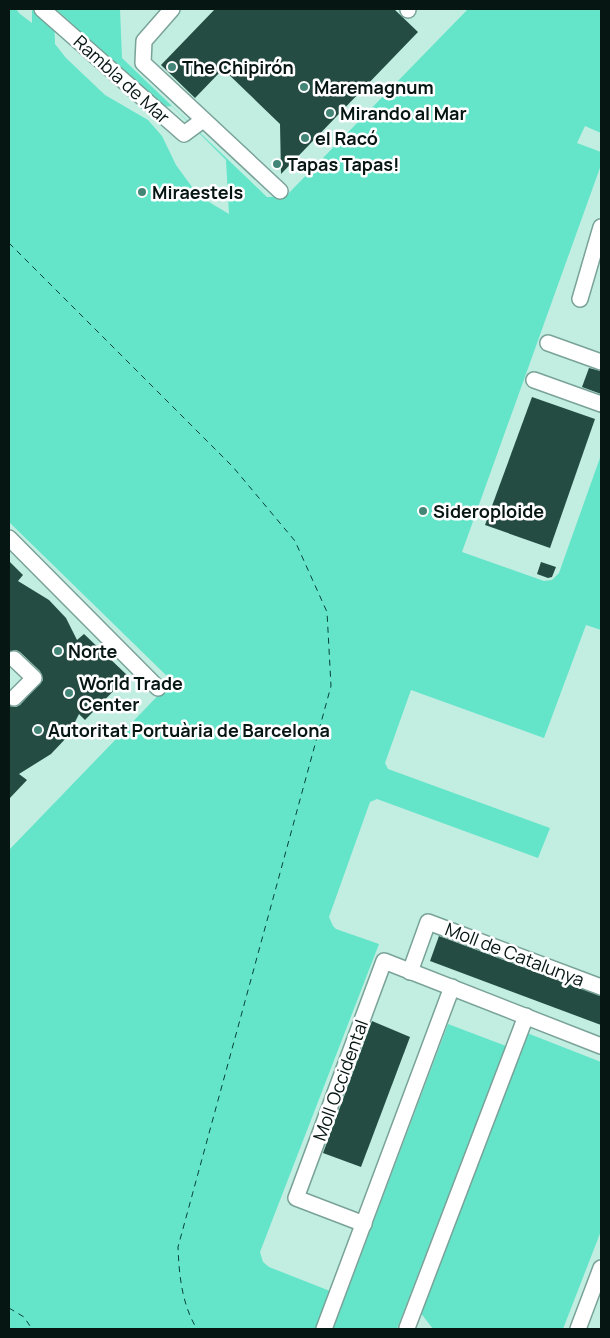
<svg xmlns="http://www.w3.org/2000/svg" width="610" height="1338" viewBox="0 0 610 1338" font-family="Manrope,sans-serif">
	<rect width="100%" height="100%" fill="#c2ede1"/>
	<!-- water -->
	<g fill="#64e5ca">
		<path d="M9 9H120L122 58 267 197H285L468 9H601V133L585 126 577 143 601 152V165L462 552 544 581 552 580 559 573 601 455V630L586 625 544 738 411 690 385 763 388 769 550 828 538 858 377 799 370 802 329 917 333 926 336 929 379 944 260 1252 263 1262 269 1267 330 1291 316 1329H9V850L172 681 9 522Z"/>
		<path d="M448 1024 506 1046 397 1329H333Z"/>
		<path d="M527 1033 601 1062V1231L563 1329H433L420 1312Z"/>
	</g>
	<!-- pier -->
	<g fill="#c2ede1">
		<path d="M16 9H32V23L20 14Z"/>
		<path d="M58 11 163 107 172 106 226 160 229 214 204 199 192 187 176 165 162 136 148 120 105 95 66 58 55 44 54 15Z"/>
	</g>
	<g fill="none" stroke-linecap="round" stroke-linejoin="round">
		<!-- ferry -->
		<g stroke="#054237" stroke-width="1" stroke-dasharray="6 5" stroke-linecap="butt">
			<path d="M9 243 233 467 295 541 327 612 331 686 178 1247C179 1275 182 1305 197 1329"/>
			<path d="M9 1308 24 1317 32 1329"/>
		</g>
	</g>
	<!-- building -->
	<g fill="#254c43">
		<path d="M215 9H394L418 32 281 174 280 124 223 69 195 98 161 65Z"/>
		<path d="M589 368 601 371V394L582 387Z"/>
		<path d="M532 397 595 419 550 548 485 525Z"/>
		<path d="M9 561 23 575 18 581 49 600 66 618 77 640 84 634 128 676 85 720 79 714 68 736 51 754 19 774 27 780 9 799V706L16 707 20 705 43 680 40 671 20 652 16 650 9 652Z"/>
		<path d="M541 562 556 567 552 577 548 578 537 574Z"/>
		<path d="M439 936 601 996V1025L430 961Z"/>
		<path d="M372 1021 410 1037 361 1167 323 1153Z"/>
	</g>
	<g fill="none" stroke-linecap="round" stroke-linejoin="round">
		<!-- minor casing -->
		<g stroke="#79a298" stroke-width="18">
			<g id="minor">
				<path d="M42 9 184 134 203 120"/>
				<path d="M172 9 144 41 143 63 280 191"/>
				<path d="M408 9V10"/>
				<path d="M580 299 601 227"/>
				<path d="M548 343 601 362"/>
				<path d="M534 380 601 404"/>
				<path d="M9 538 158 688"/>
				<path d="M14 659 34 678 14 698"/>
				<path d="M410 972 428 922 601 987"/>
				<path d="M364 1224 296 1198 384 961 601 1046"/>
				<path d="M407 1328 526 1016"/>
				<path d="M324 1329 452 987"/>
				<path d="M578 1329 601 1268"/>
			</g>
		</g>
		<!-- minor -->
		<use href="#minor" stroke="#fff" stroke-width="15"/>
	</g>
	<!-- markers -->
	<g fill="#438577" stroke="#fff" stroke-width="2">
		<circle cx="172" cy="67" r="5"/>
		<circle cx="304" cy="87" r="5"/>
		<circle cx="330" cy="113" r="5"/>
		<circle cx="305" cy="138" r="5"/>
		<circle cx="277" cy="164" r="5"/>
		<circle cx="142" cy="192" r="5"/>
		<circle cx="423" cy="511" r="5"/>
		<circle cx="58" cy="651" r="5"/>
		<circle cx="69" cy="693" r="5"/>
		<circle cx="38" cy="730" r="5"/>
	</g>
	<g text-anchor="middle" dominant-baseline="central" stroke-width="5" stroke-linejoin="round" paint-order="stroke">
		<!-- poi labels -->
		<g font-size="18" font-weight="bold" fill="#061613" stroke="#fff" text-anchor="start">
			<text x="182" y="67">The Chipirón</text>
			<text x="314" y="87">Maremagnum</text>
			<text x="340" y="113">Mirando al Mar</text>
			<text x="315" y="138">el Racó</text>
			<text x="287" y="164">Tapas Tapas!</text>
			<text x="152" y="192">Miraestels</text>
			<text x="433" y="511">Sideroploide</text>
			<text x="68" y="651">Norte</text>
			<text x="79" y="683">World Trade<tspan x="79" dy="21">Center</tspan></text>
			<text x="48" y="730">Autoritat Portuària de Barcelona</text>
		</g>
		<!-- street labels -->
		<g font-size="18" fill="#061613" stroke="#fff">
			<text transform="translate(122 79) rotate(42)">Rambla de Mar</text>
			<text transform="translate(515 954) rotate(21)">Moll de Catalunya</text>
			<text transform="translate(340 1080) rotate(-70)">Moll Occidental</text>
		</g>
	</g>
	<!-- border -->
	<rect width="610" height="1338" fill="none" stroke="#061613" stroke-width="20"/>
</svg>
